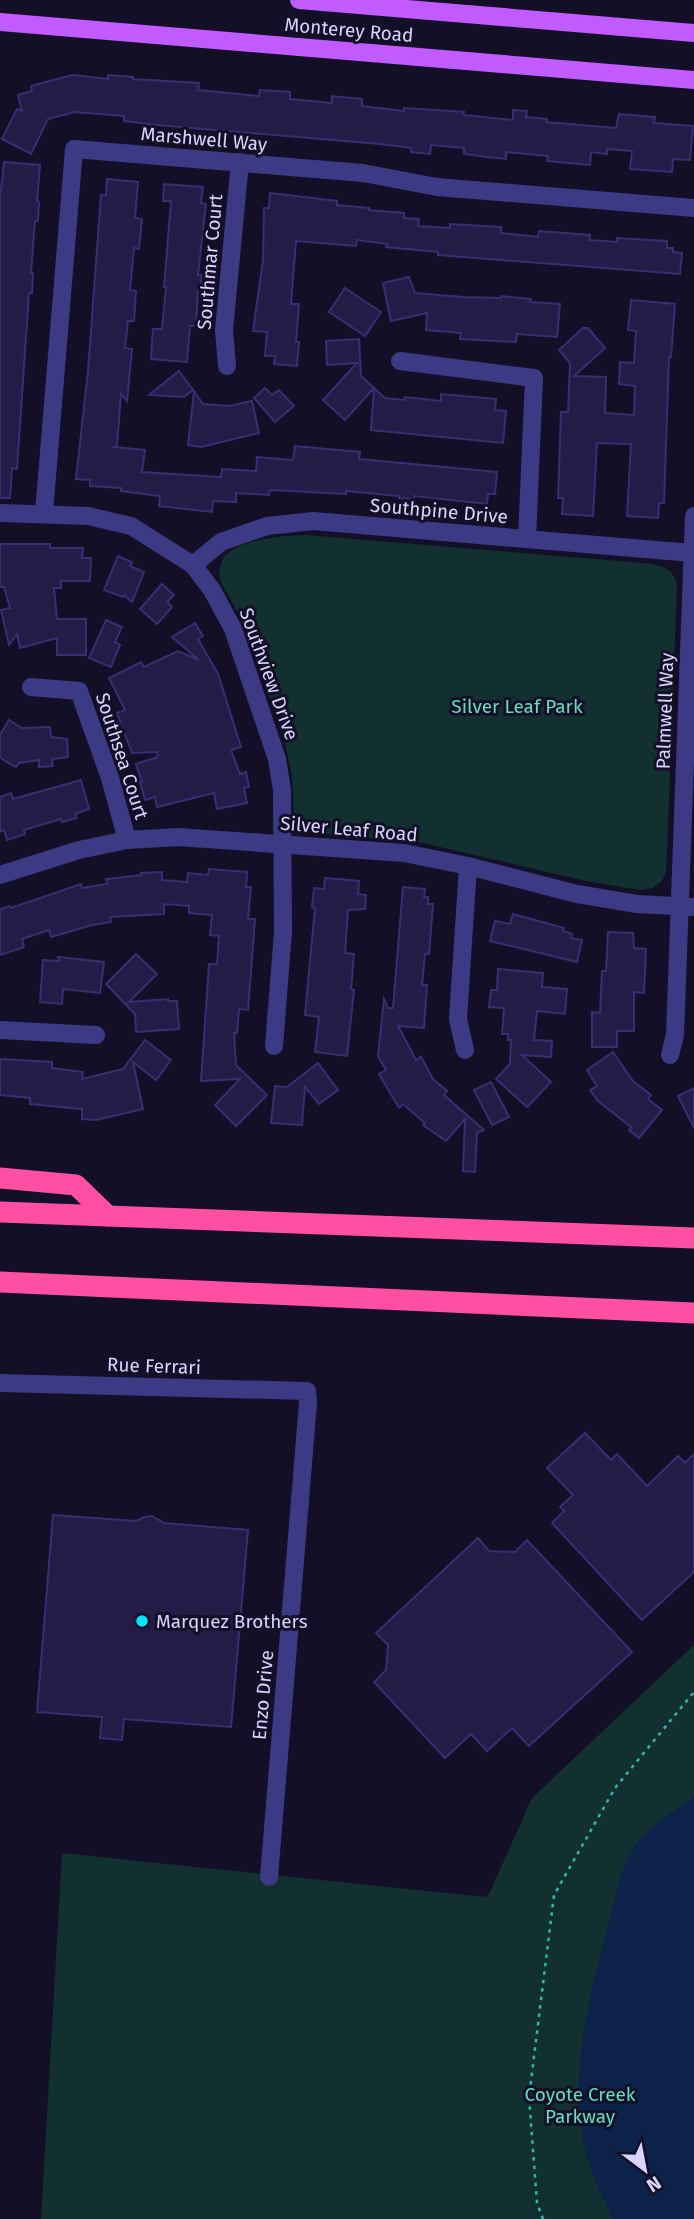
<svg xmlns="http://www.w3.org/2000/svg" width="694" height="2219" viewBox="0 0 694 2219" font-family="'Fira Sans',sans-serif">
	<rect width="100%" height="100%" fill="#130f26"/>
	<!-- green -->
	<g fill="#12302f">
		<path d="M306 535 643 563C660 565 675 567 677 587L667 853 666 872 662 881 652 888 640 890 586 881 423 843 314 833 301 827 294 815 292 775 284 739 245 626 220 580 219 569 223 558C242 538 281 536 306 535Z"/>
		<path d="M694 1645V2219H41L62 1853 485 1897 490 1892 532 1798Z"/>
	</g>
	<!-- water -->
	<path fill="#0c2248" d="M694 1796V2219H613C604 2200 594 2181 588 2160 565 2082 590 1994 610 1919 617 1893 621 1860 640 1839 655 1823 676 1810 694 1796Z"/>
	<!-- building -->
	<g fill="#241b47" stroke="#3b2d73" stroke-width="2">
		<path d="M72 75 108 79V75L133 77V79L199 83 198 90 259 96 260 90 290 92V99L332 103V96L362 99V106L404 111V108L450 111 464 112 463 115 513 120V110L527 111 526 117 547 119 546 122 616 128 619 114 655 117 654 123 693 126 690 160 673 159 672 172 630 169 632 151 607 149V154L591 152 590 165 547 161 548 156 506 152V159L486 157 464 154V148L431 145 430 154 411 152V148L380 144 156 125 124 121V116L75 112 48 119 31 154 2 139 17 109 22 111 18 95 32 91 31 86Z"/>
		<path d="M4 162 40 165 37 201 39 202 38 221H35L31 273H33L32 293H29L17 469 12 468 10 498H0V198Z"/>
		<path d="M107 179 138 182 135 218 142 219 139 249 134 248 130 290 136 291 134 321H128L125 348 132 349 127 401 121 394 117 445 114 447 145 450 142 472 221 477 222 469 256 471 257 457 293 460 295 446 360 452 359 459 497 472 495 494H488L487 504 414 496V499L399 498V496L346 491V494L270 490 269 495 236 493V502L213 501 212 512 159 506 160 496 121 491V488L90 486V480L76 479 88 371 101 195H106Z"/>
		<path d="M164 184 203 187 201 203 206 204 198 275H202L200 290H198L196 326H190L187 362 151 359 153 329H162L166 287H164L171 201H163Z"/>
		<path d="M270 193 337 201V205L369 208V210L404 213V218L419 219 418 226 450 228V224L501 227V233L538 237 539 231 590 235V240L617 242V238L667 241V248H673V252L682 253 680 274 438 255V252L386 247 387 244 357 240 356 246 296 241 291 304H299L296 342H299L297 366 274 364 275 356H265L267 332 253 331 263 260 264 208H269Z"/>
		<path d="M409 277 415 293 464 297 501 298V296L531 299 530 302 560 304 557 337 517 334 516 342 460 339 461 333 426 330 427 313 391 321 383 283Z"/>
		<path d="M345 288 381 312 365 336 329 312Z"/>
		<path d="M631 300 675 304 671 357H669L664 503H659L658 518 627 516 631 444 597 443 593 516 562 514 563 498H558L561 412H568L570 363 559 350 583 328H588L605 348 574 376 606 377 605 413 634 415 635 386 619 384 620 362 634 363 636 331 628 330Z"/>
		<path d="M359 339 361 376 374 388 345 420 323 400 357 363 327 365 326 341Z"/>
		<path d="M179 371 193 390 184 397 149 395Z"/>
		<path d="M265 388 272 395 279 390 294 406 275 422 254 398Z"/>
		<path d="M374 388 385 398 404 400 405 397 441 401V394L496 399 495 410 506 411 503 443 371 430Z"/>
		<path d="M194 391 203 404 229 406 252 401 259 433 201 447 188 445Z"/>
		<path d="M0 544H50V548H83L82 558H91L90 581H61V588H54L57 619H86V655H57V638L20 648 17 634 9 645 1 610 10 608 4 587H0Z"/>
		<path d="M118 556 132 562 130 566 144 572 132 602 124 595 123 597 104 590Z"/>
		<path d="M162 584 174 595 167 602 172 607 157 624 140 609Z"/>
		<path d="M106 620 122 627 115 642 120 645 111 667 89 658Z"/>
		<path d="M195 623 203 636 198 639 218 674 241 747 231 750 240 774 246 772 249 787 244 788 247 803 217 809 214 793 157 807 155 797 145 800 140 782H142L136 764 158 757 157 752 132 753 117 713 125 710 109 678 141 662 144 667 178 651 199 660 172 637Z"/>
		<path d="M9 720 22 728 50 727 51 737 67 739 68 757 52 759 53 766 39 767V760L19 763 16 767 5 761 0 757V735Z"/>
		<path d="M81 780 89 809 75 814 76 818 62 822 61 819 24 830 25 834 7 840 4 830 0 832V797L11 793 13 799Z"/>
		<path d="M209 869 247 872 246 887H251L248 919H255L248 1010 239 1009 237 1033H234L236 1065 267 1095 236 1126 215 1105 240 1079 201 1081 209 964H217L219 936 210 935 212 915 189 913V906L164 904V914L110 917 111 922 92 925 51 937 49 930 22 939 24 947 0 955V909L10 906 11 908 81 884 82 888 107 884 106 879 141 875V873L162 872V880L187 882 188 873 208 875Z"/>
		<path d="M325 878 359 881 358 894 366 895 365 909 348 910 345 953 354 954 351 989 354 990 347 1056 315 1052 319 1017 305 1015 315 908 312 907 314 888 324 889Z"/>
		<path d="M403 887 425 889 424 897H428V904H433L429 954H425L422 985H427L424 1028 398 1026 416 1060 421 1057 433 1079 447 1091 444 1095 484 1130 477 1133 475 1172 463 1171 465 1119 446 1141 423 1125 425 1123 403 1104 399 1108 379 1074 386 1070 378 1056 384 999 388 1008H393Z"/>
		<path d="M513 914 564 928 563 931 572 934 571 938 582 940 577 962 490 941 495 921 510 924Z"/>
		<path d="M608 932 633 933 634 948 646 949 644 993 634 992V1031H617V1047H592V1012L600 1013 602 971H606Z"/>
		<path d="M136 954 157 974 129 1002 168 999V1001H177L179 1029 136 1032 135 1014 106 984Z"/>
		<path d="M58 957 104 962 100 993 63 989 62 1004 40 1002 43 960 59 961Z"/>
		<path d="M498 969 543 973 542 987 567 989 565 1014 537 1011 534 1040 552 1041 551 1057 522 1055 551 1082 527 1107 496 1079 510 1064 511 1040H508V1034H502L504 1008 489 1007 491 990H497Z"/>
		<path d="M145 1040 171 1060 156 1080 133 1062 143 1109 96 1120 82 1119V1109L30 1104V1098L0 1095V1059L52 1062V1068L83 1072 82 1079 123 1069Z"/>
		<path d="M613 1052 633 1081 651 1095 648 1099 662 1110 639 1138 629 1130 631 1127 598 1101 590 1090 597 1086 587 1070Z"/>
		<path d="M318 1063 338 1090 319 1104 305 1087 302 1125 271 1123 275 1086 287 1087Z"/>
		<path d="M491 1082 509 1117 492 1125 474 1090Z"/>
		<path d="M694 1088V1128L678 1096Z"/>
		<path d="M585 1433 611 1460 617 1454 647 1486 678 1456 685 1463 694 1454V1572L642 1620 552 1523 564 1511 560 1507 573 1495 547 1468Z"/>
		<path d="M53 1515 136 1521 144 1517 152 1516 164 1523 248 1530 231 1727 124 1719 122 1740 100 1738 102 1717 37 1712Z"/>
		<path d="M478 1538 489 1551 515 1552 527 1540 632 1652 529 1746 512 1728 487 1751 471 1734 445 1758 374 1682 386 1670 388 1645 376 1633Z"/>
	</g>
	<g fill="none" stroke-linecap="round" stroke-linejoin="round">
		<!-- path -->
		<path stroke="#2fb8b0" stroke-width="2.5" stroke-dasharray="3.5 5" stroke-linecap="butt" d="M543 2219 537 2203 529 2097 554 1895 615 1788 694 1692"/>
		<!-- minor -->
		<g stroke="#3d3a85" stroke-width="18">
			<path d="M400 361 534 378 527 539"/>
			<path d="M227 366 224 330 240 162"/>
			<path d="M0 513 88 516 131 526 193 565 212 590 233 629 277 759 282 790 283 932 274 1046"/>
			<path d="M44 513 74 149 363 173 437 187 694 208"/>
			<path d="M193 565 221 542 267 526 313 521 692 553"/>
			<path d="M31 687 79 691 110 778 127 840"/>
			<path d="M0 875 79 850 127 840 178 837 404 853 468 866 577 894 637 904 694 907"/>
			<path d="M0 1030 96 1035"/>
			<path d="M465 1050 458 1019 468 866"/>
			<path d="M670 1055 675 1035 694 516"/>
			<path d="M0 1383 307 1391 308 1403 269 1877"/>
		</g>
		<!-- major -->
		<g stroke="#c25bff" stroke-width="18">
			<path d="M299 0 694 33"/>
			<path d="M0 22 694 80"/>
		</g>
		<!-- highway -->
		<g stroke="#ff4fa3" stroke-width="21">
			<path d="M0 1178 76 1185 108 1216"/>
			<path d="M0 1212 694 1238"/>
			<path d="M0 1282 694 1313"/>
		</g>
	</g>
	<!-- markers -->
	<circle fill="#00e5ff" stroke="#130f26" stroke-width="2.5" cx="142" cy="1621" r="7"/>
	<g text-anchor="middle" dominant-baseline="central" stroke-width="6" stroke-linejoin="round" paint-order="stroke">
		<!-- street labels -->
		<g font-size="19" fill="#d9d4ff" stroke="#130f26">
			<text transform="translate(349 30) rotate(5)">Monterey Road</text>
			<text transform="translate(204 139) rotate(5)">Marshwell Way</text>
			<text transform="translate(210 262) rotate(-85)">Southmar Court</text>
			<text transform="translate(439 511) rotate(5)">Southpine Drive</text>
			<text transform="translate(269 674) rotate(70)">Southview Drive</text>
			<text transform="translate(665 711) rotate(-88)">Palmwell Way</text>
			<text transform="translate(122 756) rotate(72)">Southsea Court</text>
			<text transform="translate(349 829) rotate(5)">Silver Leaf Road</text>
			<text transform="translate(154 1366) rotate(2)">Rue Ferrari</text>
			<text transform="translate(263 1695) rotate(-85)">Enzo Drive</text>
		</g>
		<!-- park labels -->
		<g font-size="19" fill="#5fe0c0" stroke="#130f26">
			<text x="517" y="706">Silver Leaf Park</text>
			<text x="580" y="2094">Coyote Creek<tspan x="580" dy="22">Parkway</tspan></text>
		</g>
		<!-- poi labels -->
		<g font-size="19" fill="#d9d4ff" stroke="#130f26" text-anchor="start">
			<text x="156" y="1621">Marquez Brothers</text>
		</g>
	</g>
	<!-- north arrow -->
	<g transform="translate(645 2170) rotate(148)" stroke="#130f26" stroke-width="5" paint-order="stroke">
	<path d="M0-5L12 26L0 18L-12 26Z" fill="#d9d4ff"/>
	<text y="-10" font-size="19" font-weight="bold" text-anchor="middle" fill="#d9d4ff">N</text>
	</g>
</svg>
